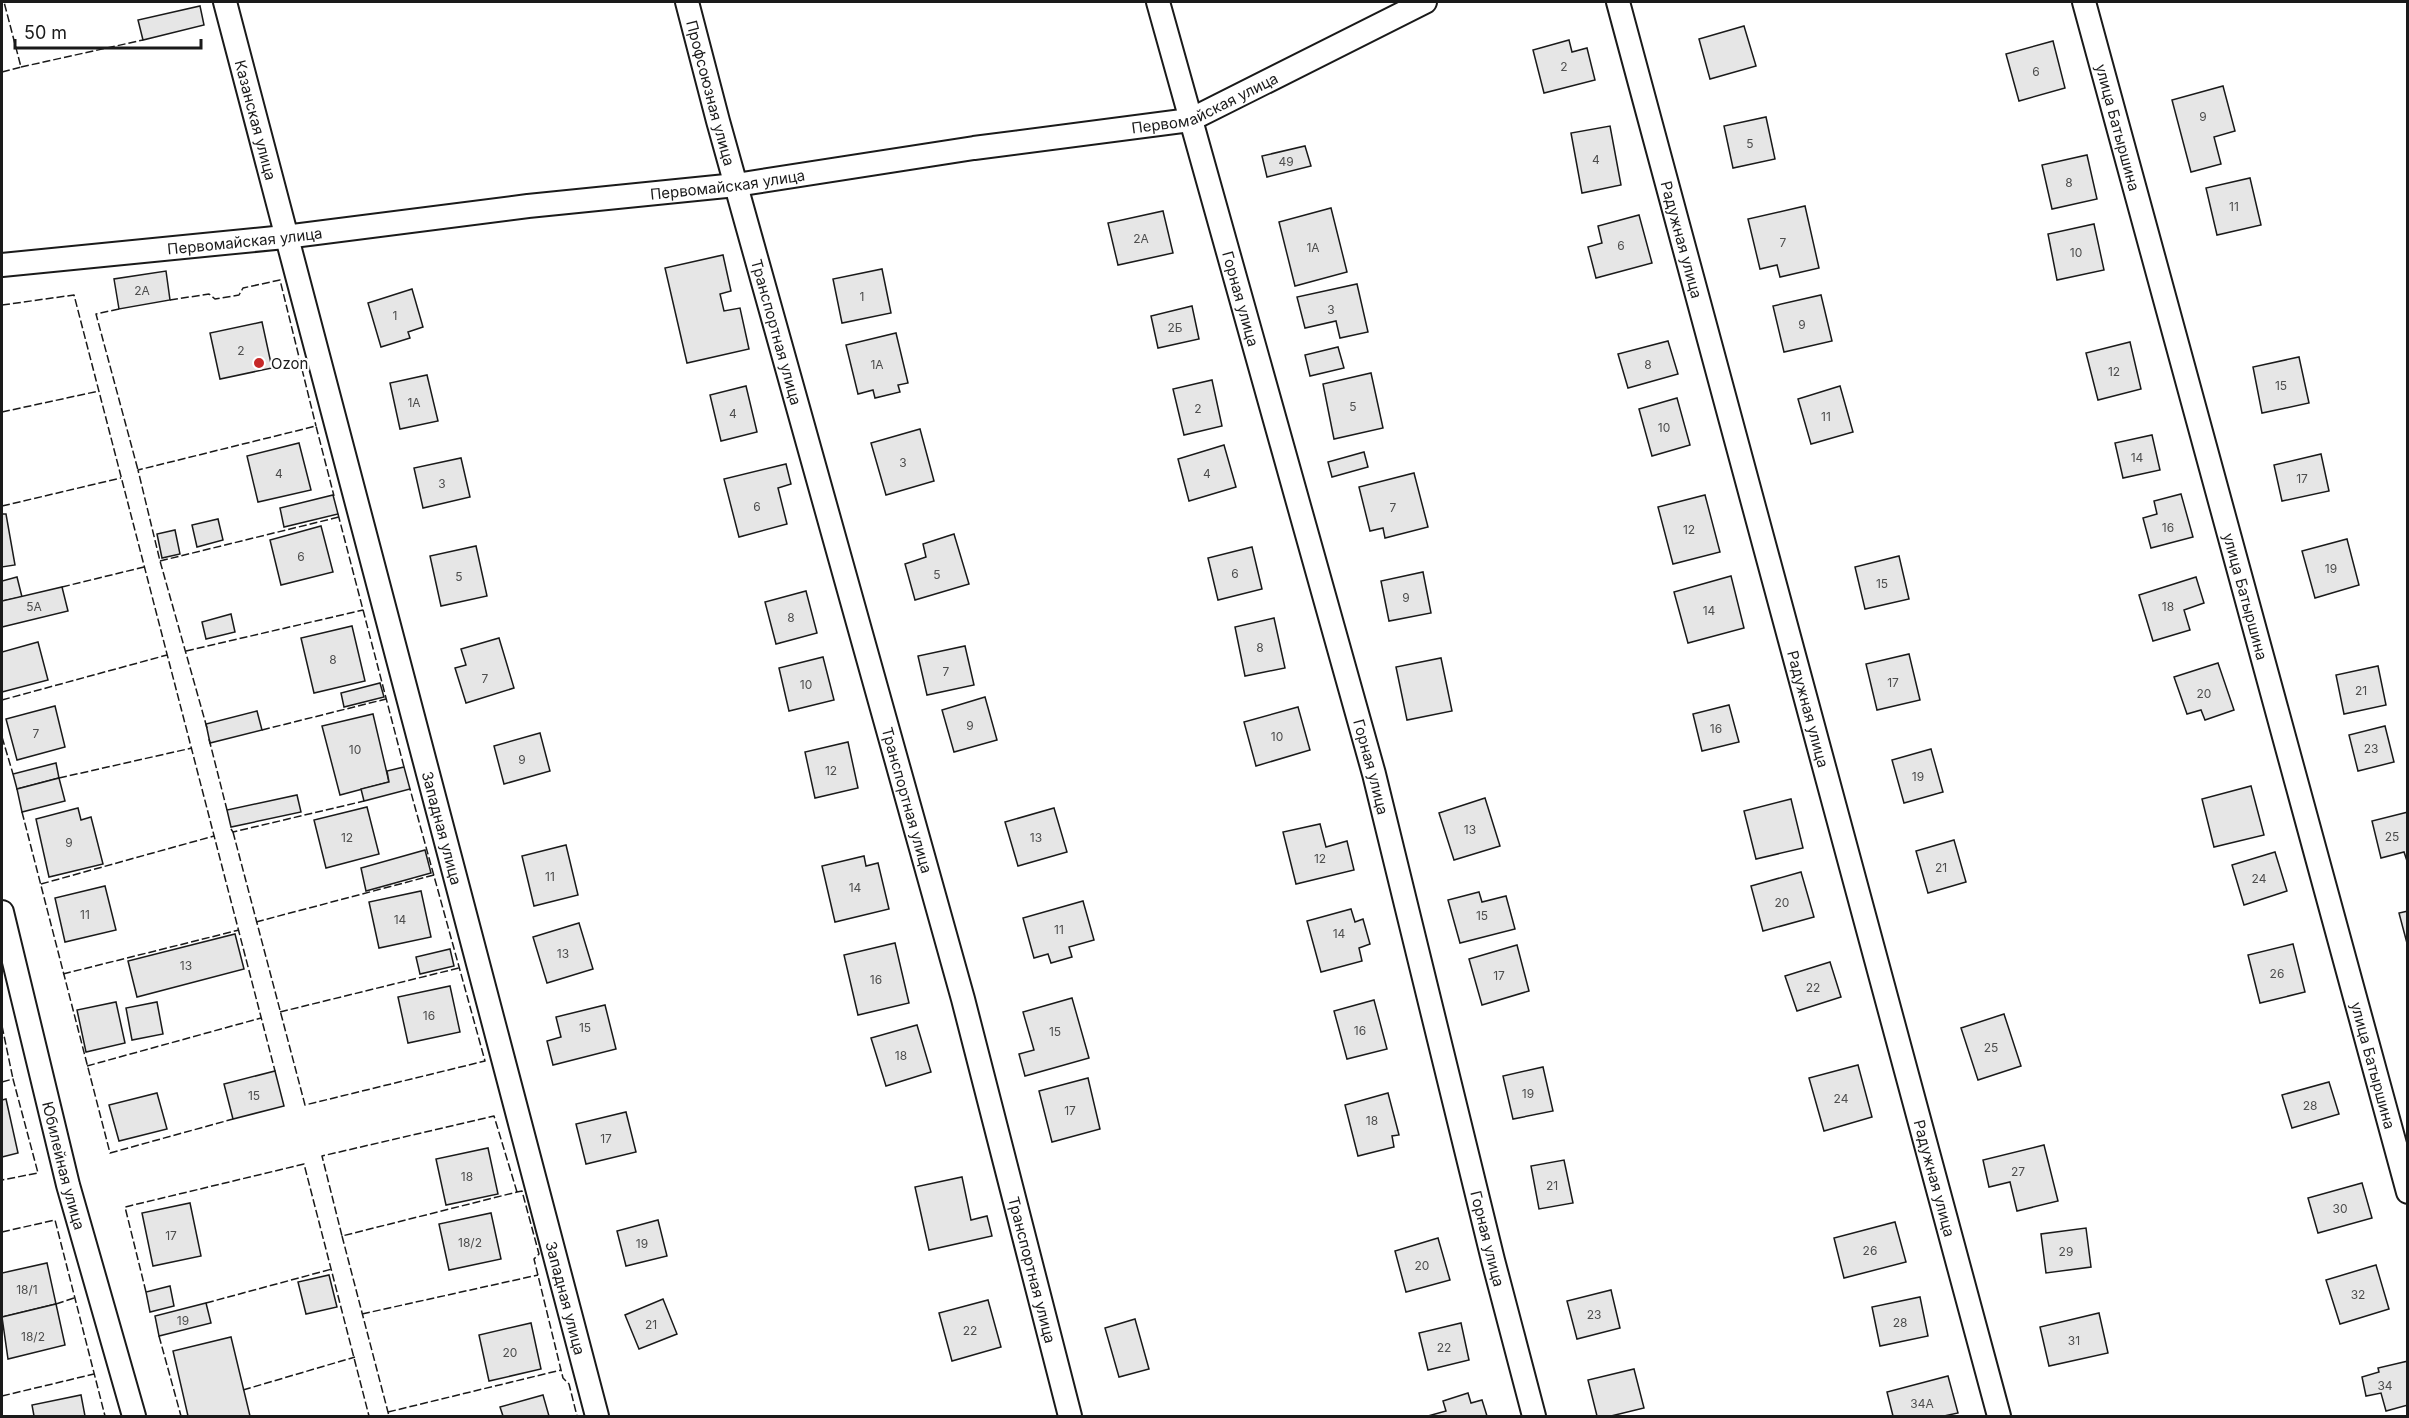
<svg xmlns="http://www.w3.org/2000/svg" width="2409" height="1418" viewBox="0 0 2409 1418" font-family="Inter,sans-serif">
	<rect width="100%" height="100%" fill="#fff"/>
	<!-- building -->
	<g fill="#e6e6e6" stroke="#1a1a1a" stroke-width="1.5">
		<path d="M200 6 204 25 143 40 138 20Z"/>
		<path d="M1744 26 1756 66 1710 79 1699 39Z"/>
		<path d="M1569 40 1572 52 1587 48 1595 80 1544 93 1533 50Z"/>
		<path d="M2053 41 2065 88 2019 101 2006 54Z"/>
		<path d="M2223 86 2235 131 2214 137 2221 164 2191 172 2172 100Z"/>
		<path d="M1766 117 1775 159 1733 168 1724 126Z"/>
		<path d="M1610 126 1621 185 1582 193 1571 133Z"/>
		<path d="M1305 146 1311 166 1267 177 1262 156Z"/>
		<path d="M2087 155 2097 199 2052 209 2042 165Z"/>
		<path d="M2250 178 2261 225 2217 235 2206 188Z"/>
		<path d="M1805 206 1819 268 1780 277 1777 265 1760 269 1748 219Z"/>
		<path d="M1331 208 1347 272 1295 286 1279 222Z"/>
		<path d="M1163 211 1173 253 1118 265 1108 223Z"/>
		<path d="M1639 215 1652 263 1596 278 1588 247 1602 243 1598 226Z"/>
		<path d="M2094 224 2104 270 2057 280 2048 234Z"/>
		<path d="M723 255 731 291 720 294 724 311 740 308 749 349 687 363 665 268Z"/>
		<path d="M882 269 891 313 842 323 833 279Z"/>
		<path d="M166 271 170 300 119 309 114 279Z"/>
		<path d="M1357 284 1368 332 1340 338 1336 321 1305 328 1297 297Z"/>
		<path d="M412 289 423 327 408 332 410 338 381 347 368 303Z"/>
		<path d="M1821 295 1832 341 1784 352 1773 306Z"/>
		<path d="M1192 306 1199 339 1158 348 1151 316Z"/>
		<path d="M262 322 272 368 220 379 210 333Z"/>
		<path d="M896 333 908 383 898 385 900 392 875 398 873 390 858 394 846 345Z"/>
		<path d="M1668 341 1678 374 1628 388 1618 354Z"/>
		<path d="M2130 342 2141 389 2098 400 2086 353Z"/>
		<path d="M1338 347 1344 368 1310 376 1305 355Z"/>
		<path d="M2299 357 2309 403 2262 413 2253 367Z"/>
		<path d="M1371 373 1383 428 1334 439 1323 384Z"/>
		<path d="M427 375 438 421 400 429 390 383Z"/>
		<path d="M1212 380 1222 426 1184 435 1173 389Z"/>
		<path d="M746 386 757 432 721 441 710 395Z"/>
		<path d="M1840 386 1853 432 1811 444 1798 399Z"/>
		<path d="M1677 398 1690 445 1652 456 1639 409Z"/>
		<path d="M920 429 934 481 886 495 871 443Z"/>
		<path d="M2152 435 2160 470 2123 478 2115 443Z"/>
		<path d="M299 443 311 490 258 502 247 456Z"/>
		<path d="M1224 445 1236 487 1189 501 1178 459Z"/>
		<path d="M1364 452 1368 467 1332 477 1328 462Z"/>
		<path d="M2321 454 2329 491 2282 501 2274 465Z"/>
		<path d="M461 458 470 497 423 508 414 468Z"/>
		<path d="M786 464 791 484 778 488 787 524 739 537 724 479Z"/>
		<path d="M1414 473 1428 527 1385 538 1383 528 1370 531 1359 487Z"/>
		<path d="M2181 494 2193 537 2151 548 2143 518 2157 514 2154 501Z"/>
		<path d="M333 495 338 514 284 527 280 508Z"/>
		<path d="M1705 495 1720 552 1673 564 1658 507Z"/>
		<path d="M2 514H6L15 565 2 567Z"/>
		<path d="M218 519 223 540 197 547 192 525Z"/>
		<path d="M321 526 333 572 281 585 270 540Z"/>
		<path d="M175 530 180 554 162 558 157 534Z"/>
		<path d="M954 534 969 584 915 600 905 564 926 557 923 544Z"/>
		<path d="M2347 539 2359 585 2315 598 2302 551Z"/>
		<path d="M476 546 487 596 441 606 430 556Z"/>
		<path d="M1252 547 1262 589 1218 600 1208 558Z"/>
		<path d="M1899 556 1909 599 1865 609 1855 567Z"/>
		<path d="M1423 572 1431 613 1389 621 1381 581Z"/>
		<path d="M1731 576 1744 628 1688 643 1674 592Z"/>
		<path d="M17 577 22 597 2 601V581Z"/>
		<path d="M2196 577 2204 603 2184 610 2190 630 2153 641 2139 595Z"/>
		<path d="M62 587 68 611 2 627V601Z"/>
		<path d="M806 591 817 633 776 644 765 602Z"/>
		<path d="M231 614 235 632 206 639 202 622Z"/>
		<path d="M1274 618 1285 668 1245 676 1235 627Z"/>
		<path d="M352 626 365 681 314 693 301 638Z"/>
		<path d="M499 638 514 688 466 703 455 668 466 665 461 649Z"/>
		<path d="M38 642 48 680 2 692V652Z"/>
		<path d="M965 646 974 685 927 695 918 656Z"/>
		<path d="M1909 654 1920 700 1877 710 1866 664Z"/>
		<path d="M823 657 834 700 789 711 779 668Z"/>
		<path d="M1441 658 1452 711 1407 720 1396 667Z"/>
		<path d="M2218 663 2234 710 2205 720 2201 710 2187 714 2174 677Z"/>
		<path d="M2378 666 2386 705 2344 714 2336 675Z"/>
		<path d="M380 683 384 697 344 707 341 693Z"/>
		<path d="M985 697 997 740 954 752 942 710Z"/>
		<path d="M1729 705 1739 742 1702 751 1693 714Z"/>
		<path d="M55 706 65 747 17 760 6 719Z"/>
		<path d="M1298 707 1310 750 1256 766 1244 722Z"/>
		<path d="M257 711 262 730 210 743 206 724Z"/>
		<path d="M373 714 389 782 340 795 322 726Z"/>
		<path d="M2385 726 2394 762 2358 771 2349 735Z"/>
		<path d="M540 733 550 771 504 784 494 746Z"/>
		<path d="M848 742 858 788 815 798 805 752Z"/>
		<path d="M1931 749 1943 792 1904 803 1892 760Z"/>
		<path d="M56 763 59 778 17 789 13 774Z"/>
		<path d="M404 767 410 789 364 801 361 789 389 782 387 771Z"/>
		<path d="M59 778 65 801 22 812 17 789Z"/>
		<path d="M2251 786 2264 835 2214 847 2202 799Z"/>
		<path d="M297 795 301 812 231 827 227 810Z"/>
		<path d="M1485 798 1500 846 1454 860 1439 813Z"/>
		<path d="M1791 799 1803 848 1756 859 1744 811Z"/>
		<path d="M367 807 379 854 326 868 314 820Z"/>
		<path d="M78 808 81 820 91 817 103 864 49 877 36 819Z"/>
		<path d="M1054 808 1067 852 1018 866 1005 822Z"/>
		<path d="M2408 812V864L2404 852 2381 858 2372 821Z"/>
		<path d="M1320 824 1326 847 1347 841 1354 870 1296 884 1283 832Z"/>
		<path d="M1954 840 1966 882 1928 893 1916 851Z"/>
		<path d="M566 845 578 895 534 906 522 856Z"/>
		<path d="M425 850 431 873 366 891 361 868Z"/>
		<path d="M2275 852 2287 891 2244 905 2232 865Z"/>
		<path d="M864 856 866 866 878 863 889 909 835 922 822 866Z"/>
		<path d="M1801 872 1814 917 1763 931 1751 886Z"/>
		<path d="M105 886 116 930 65 942 55 898Z"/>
		<path d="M421 891 431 937 379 948 369 902Z"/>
		<path d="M1479 892 1482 902 1506 896 1515 929 1460 943 1448 900Z"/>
		<path d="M1083 901 1094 940 1069 947 1072 957 1051 963 1048 954 1034 958 1023 918Z"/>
		<path d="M1351 909 1355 922 1363 919 1370 944 1359 948 1362 961 1321 972 1307 921Z"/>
		<path d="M2408 911V947L2399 913Z"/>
		<path d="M579 923 593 969 547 983 533 937Z"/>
		<path d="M235 934 244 969 137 997 128 961Z"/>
		<path d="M895 943 909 1003 858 1015 844 955Z"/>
		<path d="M2293 944 2305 992 2260 1003 2248 955Z"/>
		<path d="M1517 945 1529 991 1482 1005 1469 959Z"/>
		<path d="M450 949 454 966 420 974 416 957Z"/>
		<path d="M1830 962 1841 997 1797 1011 1785 976Z"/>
		<path d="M450 986 460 1032 408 1043 398 997Z"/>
		<path d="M1072 998 1089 1058 1025 1076 1019 1054 1034 1050 1023 1012Z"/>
		<path d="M1374 1000 1387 1049 1347 1059 1334 1011Z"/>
		<path d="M116 1002 125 1043 86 1052 77 1010Z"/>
		<path d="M157 1002 163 1034 132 1040 126 1008Z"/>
		<path d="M605 1005 616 1049 553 1065 547 1041 561 1037 556 1017Z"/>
		<path d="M2004 1014 2021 1066 1978 1080 1961 1028Z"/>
		<path d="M917 1025 931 1072 886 1086 871 1038Z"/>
		<path d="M1858 1065 1872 1117 1824 1131 1809 1078Z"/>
		<path d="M1543 1067 1553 1111 1513 1119 1503 1076Z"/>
		<path d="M275 1071 284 1106 233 1119 224 1084Z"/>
		<path d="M1088 1078 1100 1129 1052 1142 1039 1091Z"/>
		<path d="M2329 1082 2339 1114 2292 1128 2282 1095Z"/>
		<path d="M157 1093 167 1129 119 1141 109 1105Z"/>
		<path d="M1388 1093 1399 1135 1392 1136 1394 1147 1358 1156 1345 1105Z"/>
		<path d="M6 1099 18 1153 2 1157V1100Z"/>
		<path d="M626 1112 636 1152 586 1164 576 1124Z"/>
		<path d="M2044 1145 2058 1201 2017 1211 2010 1182 1989 1187 1983 1160Z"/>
		<path d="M488 1148 498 1194 446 1205 436 1159Z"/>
		<path d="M1564 1160 1573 1203 1539 1209 1531 1166Z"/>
		<path d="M962 1177 971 1220 987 1216 992 1236 929 1250 915 1187Z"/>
		<path d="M2362 1183 2372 1218 2318 1233 2308 1198Z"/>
		<path d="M190 1203 201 1256 153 1266 142 1213Z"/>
		<path d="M491 1213 501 1259 449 1270 439 1224Z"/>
		<path d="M658 1220 667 1256 626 1266 617 1231Z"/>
		<path d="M1895 1222 1906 1262 1844 1278 1834 1238Z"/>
		<path d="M2086 1228 2091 1267 2046 1273 2041 1234Z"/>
		<path d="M1438 1238 1450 1280 1406 1292 1395 1251Z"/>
		<path d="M47 1263 56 1304 2 1317V1273Z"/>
		<path d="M2376 1265 2389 1309 2340 1324 2326 1280Z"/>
		<path d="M329 1275 337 1307 306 1314 298 1282Z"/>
		<path d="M170 1286 174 1306 150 1312 146 1292Z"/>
		<path d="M1611 1290 1620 1328 1577 1339 1567 1301Z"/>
		<path d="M1920 1297 1928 1336 1880 1346 1872 1307Z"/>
		<path d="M663 1299 677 1334 639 1349 625 1315Z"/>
		<path d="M988 1300 1001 1347 952 1361 939 1313Z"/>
		<path d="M206 1303 211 1323 159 1336 155 1316Z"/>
		<path d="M56 1304 65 1345 8 1359 2 1317Z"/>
		<path d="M2099 1313 2108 1353 2049 1366 2040 1327Z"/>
		<path d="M1135 1319 1149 1369 1119 1377 1105 1328Z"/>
		<path d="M531 1323 541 1369 489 1381 479 1335Z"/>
		<path d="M1461 1323 1469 1360 1428 1370 1419 1333Z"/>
		<path d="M231 1337 250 1416H188L173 1351Z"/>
		<path d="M2408 1361V1405L2386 1411 2381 1393 2366 1396 2362 1377 2379 1372 2378 1368Z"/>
		<path d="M1634 1369 1644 1408 1611 1416H1597L1588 1380Z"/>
		<path d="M1948 1376 1958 1413 1944 1416H1893L1887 1392Z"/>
		<path d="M1468 1393 1471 1403 1482 1400 1487 1416H1428L1446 1411 1443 1401Z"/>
		<path d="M81 1395 85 1416H34L32 1405Z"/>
		<path d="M543 1395 549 1416H503L500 1407Z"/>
	</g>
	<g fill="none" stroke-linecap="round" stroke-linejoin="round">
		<!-- minor casing -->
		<g stroke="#1a1a1a" stroke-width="26">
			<g id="minor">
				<path id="s1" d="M225 2 597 1416"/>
				<path id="s2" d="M687 2 718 121 963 999 1070 1416"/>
				<path id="s3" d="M1158 2 1374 774 1493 1260 1534 1416"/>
				<path id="s4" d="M1618 2 1999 1416"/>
				<path id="s5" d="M2084 2 2408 1192"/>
				<path id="s6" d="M2 265 285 237 528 206 736 185 974 148 1190 120 1425 2"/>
				<path id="s7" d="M2 912 68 1185 134 1416"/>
			</g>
		</g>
		<!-- minor -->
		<use href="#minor" stroke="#fff" stroke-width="22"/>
		<!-- fence -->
		<g stroke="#1a1a1a" stroke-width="1.5" stroke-dasharray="8 3" stroke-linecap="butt">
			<path d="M21 67 143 40"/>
			<path d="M2 72 21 67 4 2"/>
			<path d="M170 300 209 294 215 299 239 295 243 288 280 280 316 426"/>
			<path d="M2 305 74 295 275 1071"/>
			<path d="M119 309 96 314 138 470"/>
			<path d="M2 412 99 391"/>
			<path d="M2 506 121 478"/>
			<path d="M338 514 404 767"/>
			<path d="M160 561 339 517"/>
			<path d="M62 587 144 567"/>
			<path d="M186 651 363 610"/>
			<path d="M2 700 167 655"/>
			<path d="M207 728 160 561 138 470 316 426 334 496"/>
			<path d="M262 730 386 699"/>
			<path d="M2 737 13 774"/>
			<path d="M209 739 227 810"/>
			<path d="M59 778 192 748"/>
			<path d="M22 812 110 1153 233 1119"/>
			<path d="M231 829 233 832 364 801"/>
			<path d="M233 832 305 1105 485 1061 410 789"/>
			<path d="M41 884 214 836"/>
			<path d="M256 922 434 875"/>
			<path d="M63 974 239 930"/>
			<path d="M280 1012 459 968"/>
			<path d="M2 1026 13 1079"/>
			<path d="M87 1066 261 1018"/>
			<path d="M2 1082 13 1079 38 1173 2 1180"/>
			<path d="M517 1192 494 1116 322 1156 342 1236 517 1192 522 1191 539 1254 534 1259 561 1370 563 1378 569 1384 577 1416"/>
			<path d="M2 1232 55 1220 105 1416"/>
			<path d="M342 1236 389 1416"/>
			<path d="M146 1292 125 1207 304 1164 369 1416"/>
			<path d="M206 1303 332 1269"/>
			<path d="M56 1304 74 1298"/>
			<path d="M362 1314 538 1275"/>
			<path d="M159 1336 181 1416"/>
			<path d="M243 1390 355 1357"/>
			<path d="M2 1396 94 1374"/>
			<path d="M388 1412 561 1370"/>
		</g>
	</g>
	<!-- markers -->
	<circle fill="#c62828" stroke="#fff" stroke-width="2" cx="259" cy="363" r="6"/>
	<g text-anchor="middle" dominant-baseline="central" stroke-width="4.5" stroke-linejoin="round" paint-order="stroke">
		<!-- number labels -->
		<g font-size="12" fill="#4d4d4d">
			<text x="1564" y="66">2</text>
			<text x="2036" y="71">6</text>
			<text x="2203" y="116">9</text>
			<text x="1750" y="143">5</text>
			<text x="1596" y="159">4</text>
			<text x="1286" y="161">49</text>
			<text x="2069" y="182">8</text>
			<text x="2234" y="206">11</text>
			<text x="1141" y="238">2А</text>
			<text x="1783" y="242">7</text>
			<text x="1621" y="245">6</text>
			<text x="1313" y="247">1А</text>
			<text x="2076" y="252">10</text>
			<text x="142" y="290">2А</text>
			<text x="862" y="296">1</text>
			<text x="1331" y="309">3</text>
			<text x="395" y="315">1</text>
			<text x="1802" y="324">9</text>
			<text x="1175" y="327">2Б</text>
			<text x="241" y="350">2</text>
			<text x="877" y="364">1А</text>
			<text x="1648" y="364">8</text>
			<text x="2114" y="371">12</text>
			<text x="2281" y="385">15</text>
			<text x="414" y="402">1А</text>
			<text x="1353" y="406">5</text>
			<text x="1198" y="408">2</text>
			<text x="733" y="413">4</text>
			<text x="1826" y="416">11</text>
			<text x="1664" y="427">10</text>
			<text x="2137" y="457">14</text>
			<text x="903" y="462">3</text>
			<text x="279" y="473">4</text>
			<text x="1207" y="473">4</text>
			<text x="2302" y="478">17</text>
			<text x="442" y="483">3</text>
			<text x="757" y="506">6</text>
			<text x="1393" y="507">7</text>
			<text x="2168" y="527">16</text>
			<text x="1689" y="529">12</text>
			<text x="301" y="556">6</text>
			<text x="2331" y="568">19</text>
			<text x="1235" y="573">6</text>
			<text x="937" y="574">5</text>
			<text x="459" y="576">5</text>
			<text x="1882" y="583">15</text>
			<text x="1406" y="597">9</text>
			<text x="34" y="606">5А</text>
			<text x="2168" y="606">18</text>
			<text x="1709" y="610">14</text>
			<text x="791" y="617">8</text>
			<text x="1260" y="647">8</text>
			<text x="333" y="659">8</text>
			<text x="946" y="671">7</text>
			<text x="485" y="678">7</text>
			<text x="1893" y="682">17</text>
			<text x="806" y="684">10</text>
			<text x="2361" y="690">21</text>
			<text x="2204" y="693">20</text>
			<text x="970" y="725">9</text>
			<text x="1716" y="728">16</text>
			<text x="36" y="733">7</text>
			<text x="1277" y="736">10</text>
			<text x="2371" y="748">23</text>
			<text x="355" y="749">10</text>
			<text x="522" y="759">9</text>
			<text x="831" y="770">12</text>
			<text x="1918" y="776">19</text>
			<text x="1470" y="829">13</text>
			<text x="2392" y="836">25</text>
			<text x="347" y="837">12</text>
			<text x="1036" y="837">13</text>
			<text x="69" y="842">9</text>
			<text x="1320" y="858">12</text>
			<text x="1941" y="867">21</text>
			<text x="550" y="876">11</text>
			<text x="2259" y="878">24</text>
			<text x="855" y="887">14</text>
			<text x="1782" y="902">20</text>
			<text x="85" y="914">11</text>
			<text x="1482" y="915">15</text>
			<text x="400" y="919">14</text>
			<text x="1059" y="929">11</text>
			<text x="1339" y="933">14</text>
			<text x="563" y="953">13</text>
			<text x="186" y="965">13</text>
			<text x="2277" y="973">26</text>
			<text x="1499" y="975">17</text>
			<text x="876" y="979">16</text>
			<text x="1813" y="987">22</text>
			<text x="429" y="1015">16</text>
			<text x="585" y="1027">15</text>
			<text x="1360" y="1030">16</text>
			<text x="1055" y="1031">15</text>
			<text x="1991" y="1047">25</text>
			<text x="901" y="1055">18</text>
			<text x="1528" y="1093">19</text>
			<text x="254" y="1095">15</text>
			<text x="1841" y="1098">24</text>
			<text x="2310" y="1105">28</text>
			<text x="1070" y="1110">17</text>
			<text x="1372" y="1120">18</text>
			<text x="606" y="1138">17</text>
			<text x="2018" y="1171">27</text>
			<text x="467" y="1176">18</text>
			<text x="1552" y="1185">21</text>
			<text x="2340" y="1208">30</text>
			<text x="171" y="1235">17</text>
			<text x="470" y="1242">18/2</text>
			<text x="642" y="1243">19</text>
			<text x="1870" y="1250">26</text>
			<text x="2066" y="1251">29</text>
			<text x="1422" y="1265">20</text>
			<text x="27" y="1289">18/1</text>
			<text x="2358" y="1294">32</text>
			<text x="1594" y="1314">23</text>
			<text x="183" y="1320">19</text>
			<text x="1900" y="1322">28</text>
			<text x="651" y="1324">21</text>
			<text x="970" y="1330">22</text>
			<text x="33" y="1336">18/2</text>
			<text x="2074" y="1340">31</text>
			<text x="1444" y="1347">22</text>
			<text x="510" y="1352">20</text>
			<text x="2385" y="1385">34</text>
			<text x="1922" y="1403">34А</text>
		</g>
		<!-- street labels -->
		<g font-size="15" fill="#1a1a1a" stroke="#fff">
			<text stroke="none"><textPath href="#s2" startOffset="94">Профсоюзная улица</textPath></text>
			<text stroke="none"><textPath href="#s6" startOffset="1216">Первомайская улица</textPath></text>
			<text stroke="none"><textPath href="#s1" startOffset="122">Казанская улица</textPath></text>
			<text stroke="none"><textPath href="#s5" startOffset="130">улица Батыршина</textPath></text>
			<text stroke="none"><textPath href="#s6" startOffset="730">Первомайская улица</textPath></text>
			<text stroke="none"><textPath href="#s4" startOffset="246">Радужная улица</textPath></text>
			<text stroke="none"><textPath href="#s6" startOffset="244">Первомайская улица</textPath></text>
			<text stroke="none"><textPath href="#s3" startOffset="308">Горная улица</textPath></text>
			<text stroke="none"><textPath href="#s2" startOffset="342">Транспортная улица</textPath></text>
			<text stroke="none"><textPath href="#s5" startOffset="616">улица Батыршина</textPath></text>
			<text stroke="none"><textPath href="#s4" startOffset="732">Радужная улица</textPath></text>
			<text stroke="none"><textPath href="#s3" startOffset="794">Горная улица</textPath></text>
			<text stroke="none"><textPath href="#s2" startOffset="828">Транспортная улица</textPath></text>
			<text stroke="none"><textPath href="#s1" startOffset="854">Западная улица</textPath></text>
			<text stroke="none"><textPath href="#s5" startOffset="1102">улица Батыршина</textPath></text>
			<text stroke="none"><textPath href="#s7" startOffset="261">Юбилейная улица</textPath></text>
			<text stroke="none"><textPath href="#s4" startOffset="1218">Радужная улица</textPath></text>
			<text stroke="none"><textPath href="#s3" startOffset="1280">Горная улица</textPath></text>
			<text stroke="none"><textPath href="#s2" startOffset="1314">Транспортная улица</textPath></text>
			<text stroke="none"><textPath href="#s1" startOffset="1340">Западная улица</textPath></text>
		</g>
		<!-- poi labels -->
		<g font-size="15" fill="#1a1a1a" stroke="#fff" text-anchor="start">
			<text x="271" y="363">Ozon</text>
		</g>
	</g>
	<!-- border -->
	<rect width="2409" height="1418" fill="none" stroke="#1a1a1a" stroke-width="6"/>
	<!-- scale -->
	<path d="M15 39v9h186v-9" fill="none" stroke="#1a1a1a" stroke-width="3"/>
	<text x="24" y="39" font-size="18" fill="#1a1a1a" stroke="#ffffff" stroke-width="4.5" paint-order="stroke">50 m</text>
</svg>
